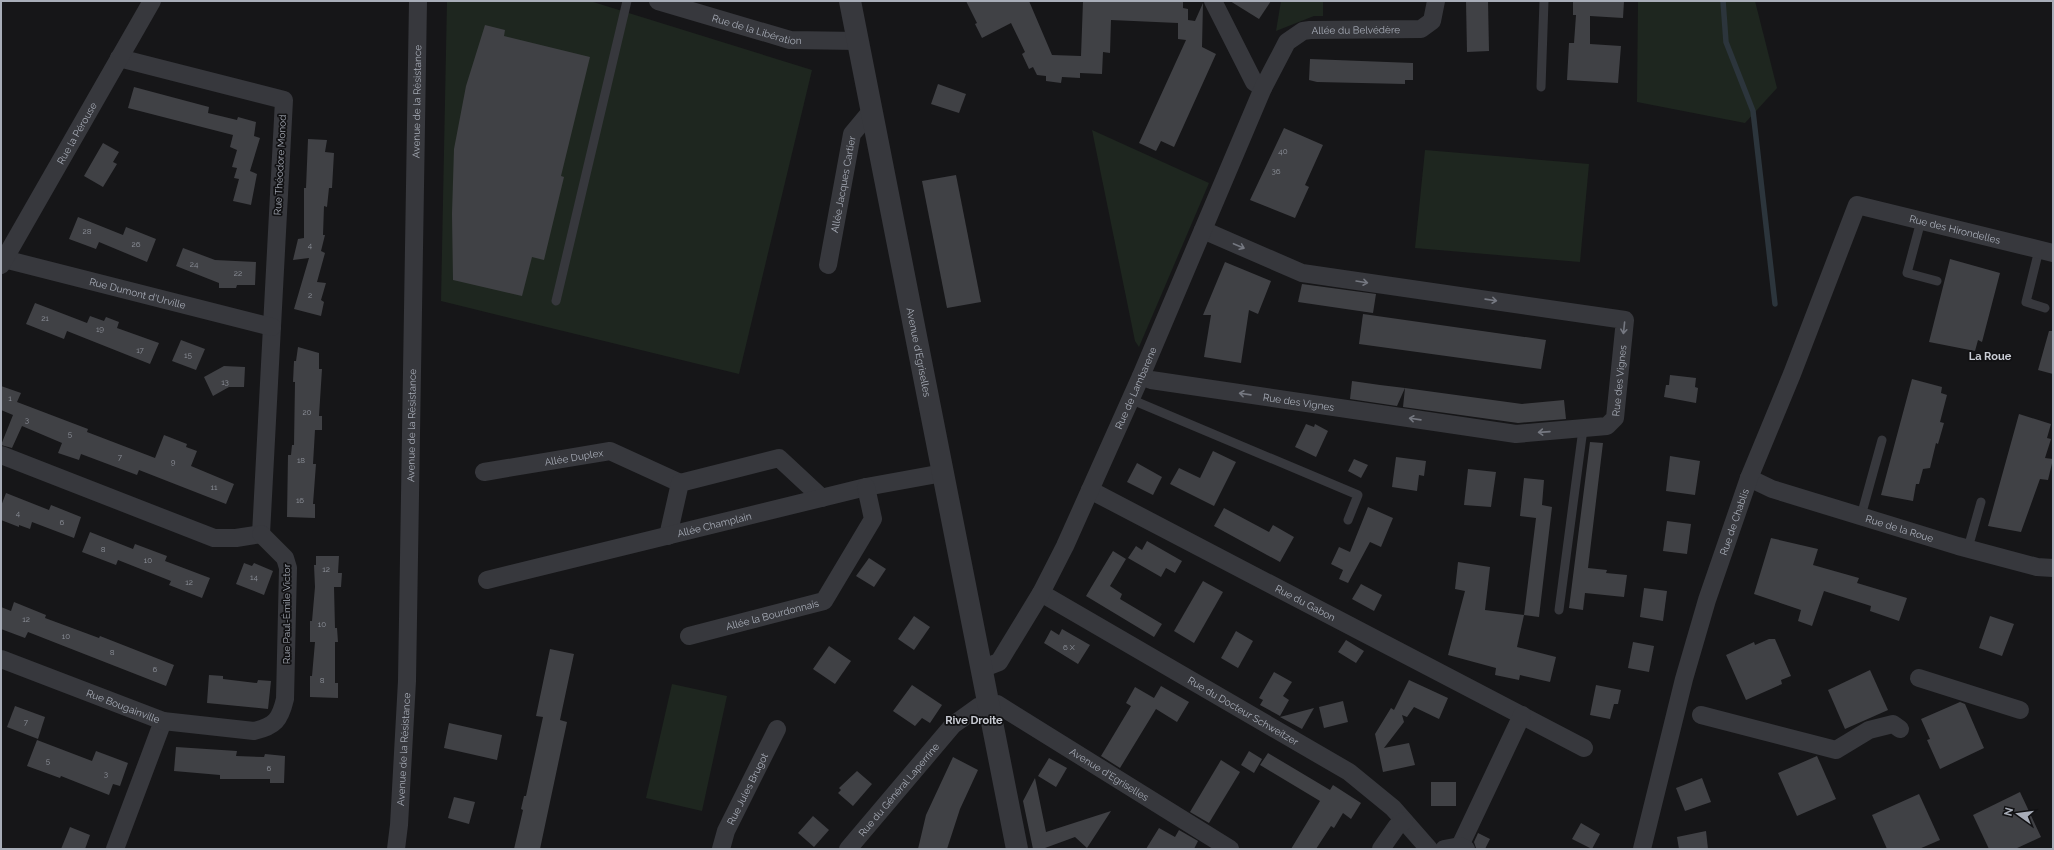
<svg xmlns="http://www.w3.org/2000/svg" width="2054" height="850" viewBox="0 0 2054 850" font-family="Raleway,sans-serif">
	<rect width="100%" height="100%" fill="#161618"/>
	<!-- green -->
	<g fill="#1e261f">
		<path d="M447 1H590L812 70 739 374 441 301Z"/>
		<path d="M1281 1H1323V16H1314L1276 31Z"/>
		<path d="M1638 1H1755L1777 88 1745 123 1637 102Z"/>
		<path d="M1092 130 1209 183 1139 347 1135 341Z"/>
		<path d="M1425 150 1589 164 1580 262 1415 248Z"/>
		<path d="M672 684 727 696 702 811 646 798Z"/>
	</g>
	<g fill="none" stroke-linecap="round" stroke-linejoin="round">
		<!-- stream -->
		<path stroke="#2c353c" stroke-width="5.5" d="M1723 1 1726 42 1753 111 1775 304"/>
	</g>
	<!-- building -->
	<g fill="#404145">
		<path d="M966 1H1029L1052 55 1081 56 1083 1H1183V8L1188 9V20L1195 21 1203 3 1202 47 1216 54 1174 147 1161 141 1156 151 1139 143 1186 40 1178 39V23L1111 20 1110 53 1103 52 1102 74 1080 73V78L1062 77 1061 83 1046 81V76L1037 75 1033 67 1029 69 1022 54 1025 52 1011 23 982 38 975 24 977 23Z"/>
		<path d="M1230 1H1271L1259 19Z"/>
		<path d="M1466 1H1488L1489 51 1467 52Z"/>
		<path d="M1573 1H1624L1623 18 1590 16V44L1621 46 1618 83 1567 80 1569 43H1574L1576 15H1573Z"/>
		<path d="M485 25 505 30 504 36 590 57 561 176 564 177 544 260 532 257 522 296 453 280 452 214 454 149 466 86Z"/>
		<path d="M1310 59 1413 63V80H1405V84L1317 82 1309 80Z"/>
		<path d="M938 84 966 94 959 113 931 104Z"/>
		<path d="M134 87 209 107 208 113 237 120 238 117 256 122 254 136 260 138 250 171 257 174 251 205 233 201 239 179 234 178 237 168 232 167 237 150 230 147 233 135 128 108Z"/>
		<path d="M1284 128 1323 145 1305 185 1309 187 1295 218 1250 200Z"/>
		<path d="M308 139 327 140 325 152 334 153 332 188H329L327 207 324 206 323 235H325L321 251 325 253 317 282 326 283 321 300 324 302 321 316 294 309 309 258 293 260 298 239 304 238V188H306Z"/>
		<path d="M103 143 119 152 113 162 117 164 103 187 84 176Z"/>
		<path d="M956 175 981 302 947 308 922 181Z"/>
		<path d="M78 217 123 235 126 227 156 239 147 262 99 242 96 249 69 239Z"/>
		<path d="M183 248 215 260 256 262 255 285H237L236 288H219V283L176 266Z"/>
		<path d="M1950 259 2000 273 1982 342 1978 340 1975 351 1929 342Z"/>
		<path d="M1225 262 1271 281 1258 314 1249 310 1241 363 1204 357 1211 315H1203Z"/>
		<path d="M1302 284 1376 294 1373 313 1298 302Z"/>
		<path d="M35 303 87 323 90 316 104 321 106 317 119 322 117 328 159 343 150 364 67 331 64 339 26 324Z"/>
		<path d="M1363 314 1546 340 1541 369 1359 344Z"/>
		<path d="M2049 331H2053V374L2038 370Z"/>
		<path d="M181 340 205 349 196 370 172 361Z"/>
		<path d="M298 347 319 353V369H322L319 416H322V430H315L313 464H316L313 504H315V518L287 517 288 455H291L292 445H294L295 382H293L294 361H296Z"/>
		<path d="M224 366 245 367 244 387H229L213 396 204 377Z"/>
		<path d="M1670 375 1696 378 1695 387 1698 388 1696 403 1664 397 1666 385H1669Z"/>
		<path d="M1912 379 1942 387 1941 393 1947 395 1940 422 1944 423 1938 444 1936 443 1930 468 1923 469 1919 484H1916L1913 501 1881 495Z"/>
		<path d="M1352 381 1380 385 1405 388 1397 406 1350 399Z"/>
		<path d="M1 386 21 393 17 402 88 429 87 432 155 458 164 435 187 444 186 447 197 451 191 466 234 484 226 504 139 470 137 475 81 454 79 460 58 453 62 443 22 426 12 448 1 445 13 415 1 410Z"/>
		<path d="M1405 388 1522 404 1564 400 1566 419 1518 423 1403 407Z"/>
		<path d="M2019 414 2051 424 2047 438 2051 439 2045 458 2053 459 2048 480 2040 479 2021 532 1988 526Z"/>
		<path d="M1306 424 1314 427 1315 424 1328 431 1316 457 1295 447Z"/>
		<path d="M1590 442 1603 443 1588 568 1607 570 1606 573 1627 575 1624 597 1585 593 1583 610 1569 608Z"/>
		<path d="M1213 451 1236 462 1214 506 1170 484 1179 468 1200 478Z"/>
		<path d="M1670 456 1700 461 1695 495 1666 491Z"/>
		<path d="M1396 457 1426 461 1424 476 1419 475 1417 491 1392 487Z"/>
		<path d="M1354 459 1368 465 1361 478 1348 471Z"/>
		<path d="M1137 463 1162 477 1153 495 1127 482Z"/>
		<path d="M1468 469 1496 472 1491 507 1464 505Z"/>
		<path d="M1524 478 1544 480 1542 505 1552 507 1539 617 1524 615 1536 518 1520 516Z"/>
		<path d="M6 493 49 510 51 505 81 517 74 538 32 522 30 529 19 525V527L1 520V506Z"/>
		<path d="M1368 507 1393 518 1381 547 1370 542 1348 583 1339 579 1343 570 1331 564 1339 547 1350 552Z"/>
		<path d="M1224 508 1269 532 1273 525 1294 537 1280 562 1214 526Z"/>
		<path d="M1667 521 1691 524 1687 554 1663 551Z"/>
		<path d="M90 532 133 549 135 544 167 556 165 561 210 578 202 598 169 585 171 581 118 560 116 565 82 552Z"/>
		<path d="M1771 538 1818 549 1813 565 1859 578 1857 583 1907 598 1899 621 1870 611 1871 606 1824 591 1812 626 1798 621 1801 610 1754 594Z"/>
		<path d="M1147 541 1182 561 1175 573 1166 568 1161 577 1128 558 1136 546 1142 550Z"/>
		<path d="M1113 551 1126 559 1110 586 1122 594 1120 599 1162 624 1154 637 1086 596Z"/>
		<path d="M316 556H339L338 573H342L341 587H334L335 628H337L338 642H335V683H338V698L310 697V676H312L315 642H310V621H312L315 587 314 565H316Z"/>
		<path d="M869 558 886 569 874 587 856 576Z"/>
		<path d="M1458 562 1490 567 1485 610 1524 615 1517 647 1556 657 1550 682 1520 675 1519 680 1495 675 1496 668 1448 655 1465 591 1455 589Z"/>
		<path d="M244 563 252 566 254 563 273 571 264 595 236 584Z"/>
		<path d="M1203 581 1223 592 1194 643 1174 631Z"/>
		<path d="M1361 584 1382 595 1374 611 1352 599Z"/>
		<path d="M1644 588 1667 591 1663 621 1640 617Z"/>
		<path d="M14 602 46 615 45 618 99 638 100 636 174 665 166 686 28 632 25 638 1 629V607L11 611Z"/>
		<path d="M914 616 930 627 914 650 898 639Z"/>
		<path d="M1990 616 2014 624 2002 656 1979 648Z"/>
		<path d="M1062 629 1090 645 1078 664 1044 643 1051 630 1059 635Z"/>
		<path d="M1236 631 1253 641 1238 668 1221 658Z"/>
		<path d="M1769 639H1775L1791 676 1781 680 1782 684 1746 700 1726 655 1754 642 1755 645Z"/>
		<path d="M1346 640 1364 651 1356 663 1338 652Z"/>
		<path d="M1633 642 1654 646 1649 672 1628 668Z"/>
		<path d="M829 646 851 661 835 684 813 669Z"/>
		<path d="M550 649 574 654 560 720 567 722 540 849H514L523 810 521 809 524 796H526L543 717 536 716Z"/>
		<path d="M1870 670 1888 710 1845 729 1828 690Z"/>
		<path d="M1274 672 1292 682 1283 696 1289 700 1280 716 1260 705 1263 700 1259 698Z"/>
		<path d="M209 675 223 676V679L257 683 258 680 271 681 268 709 207 703Z"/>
		<path d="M1409 680 1448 698 1439 719 1414 707 1407 717 1402 715 1404 722 1384 748 1409 743 1415 765 1383 772 1375 734 1391 708 1394 710Z"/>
		<path d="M912 685 942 705 930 723 922 718 915 726 893 711Z"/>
		<path d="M1596 685 1621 690 1618 704H1614L1610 719 1590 715Z"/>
		<path d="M1161 686 1189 702 1177 722 1156 709 1120 768 1101 756 1131 706 1126 703 1135 687 1154 698Z"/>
		<path d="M1343 701 1348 722 1324 728 1319 707Z"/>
		<path d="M1960 702 1965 704 1984 748 1940 769 1927 740 1930 739 1921 719Z"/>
		<path d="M15 706 45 717 38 739 7 727Z"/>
		<path d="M1314 708 1302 729 1280 717Z"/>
		<path d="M449 723 502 735 497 760 444 748Z"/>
		<path d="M37 740 92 761 96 751 128 763 120 786 113 784 109 795 61 776 60 778 27 766Z"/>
		<path d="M176 747 237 751 236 756 264 757 265 754 285 756 284 783H270V779H220V775L174 771Z"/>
		<path d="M1249 751 1262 759 1254 773 1241 765Z"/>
		<path d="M1268 753 1330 790 1333 785 1361 803 1351 819 1343 813 1334 828 1331 826 1316 849H1291L1320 801 1260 765Z"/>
		<path d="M1817 756 1836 799 1797 816 1778 773Z"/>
		<path d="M953 757 978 770 960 809 947 849H918L926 815Z"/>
		<path d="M1049 758 1067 768 1056 787 1038 776Z"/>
		<path d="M1221 760 1240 772 1209 823 1190 812Z"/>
		<path d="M857 771 872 784 853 806 838 793 841 790 839 788Z"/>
		<path d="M1035 778 1046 832 1111 811 1087 848 1075 837 1045 848 1033 849 1023 801Z"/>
		<path d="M1702 778 1711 802 1685 811 1676 788Z"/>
		<rect x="1431" y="782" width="25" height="24"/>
		<path d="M2020 792 2041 837 2015 849H1989L1973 815Z"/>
		<path d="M1919 794 1940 840 1919 849H1887L1872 815Z"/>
		<path d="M454 797 475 802 469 824 448 818Z"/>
		<path d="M813 816 829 830 814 847 798 833Z"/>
		<path d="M1581 823 1600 834 1592 849 1572 839Z"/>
		<path d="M70 827 90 835 85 849H61Z"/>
		<path d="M1159 828 1175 837 1179 830 1198 841 1194 849H1146Z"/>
		<path d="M1706 831 1708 849H1679L1677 837Z"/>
		<path d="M1478 833 1490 839 1485 849 1476 848 1474 842Z"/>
	</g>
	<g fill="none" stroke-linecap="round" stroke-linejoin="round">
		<!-- service -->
		<g stroke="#37383d" stroke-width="9">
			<path d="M1541 87 1544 1"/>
			<path d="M1921 221 1907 273 1937 281"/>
			<path d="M2039 250 2026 302 2045 308"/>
			<path d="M556 301 627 1"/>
			<path d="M1130 399 1358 495 1348 520"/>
			<path d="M1861 516 1882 440"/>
			<path d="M1968 548 1981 502"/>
			<path d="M1559 610 1583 429"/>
		</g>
		<!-- minor -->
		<g stroke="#37383d" stroke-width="18">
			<path id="s1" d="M658 1 790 40 859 41"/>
			<path d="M1213 1 1254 82 1263 88"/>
			<path d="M119 58 284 100 261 534"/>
			<path id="s2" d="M4 259 272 327"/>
			<path id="s3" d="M1 265 152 1"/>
			<path id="s4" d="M828 265 852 134 872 110"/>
			<path id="s5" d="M1141 376 1151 380 1516 434 1607 426 1615 418 1625 320 1302 273 1203 230"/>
			<path d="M1 455 214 538H236L261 534"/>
			<path id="s6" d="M484 472 610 451 680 483"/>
			<path id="s7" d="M1749 478 1772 489 1958 546 2037 567 2053 568"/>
			<path id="s8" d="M1090 490 1584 748"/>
			<path d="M668 536 680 483 779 458 822 498"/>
			<path id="s9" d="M487 580 866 487 943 473"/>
			<path id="s10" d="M1041 593 1349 772 1393 808 1429 849"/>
			<path id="s11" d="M689 636 824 601 873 519 866 487"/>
			<path id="s12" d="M1 659 163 721 115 849"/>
			<path id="s13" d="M981 669 999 662 1041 593 1065 546 1141 376 1263 88 1287 42 1303 31 1310 30 1421 29 1432 21 1436 1"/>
			<path d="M1919 678 2020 710"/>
			<path d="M1701 715 1836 750 1869 730 1893 724 1900 729"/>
			<path d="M163 721 254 731C275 726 280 720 285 699L288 568 285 558 261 534"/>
			<path d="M1460 846 1522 715"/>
			<path id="s14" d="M396 849 399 825 407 681 418 1"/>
			<path id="s15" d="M721 849 726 831 777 729"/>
			<path id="s16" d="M848 849 953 725 978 707 997 704 1230 849"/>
			<path d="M1381 849 1397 826 1404 821"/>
			<path d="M1444 849 1460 846 1466 849"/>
			<path id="s17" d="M1642 849 1684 679 1707 600 1749 478 1792 374 1857 205 2053 253"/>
		</g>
		<!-- tertiary -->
		<path stroke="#37383d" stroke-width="22" id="s18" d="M850 1 1017 849"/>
	</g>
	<!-- one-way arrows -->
	<defs><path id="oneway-shaft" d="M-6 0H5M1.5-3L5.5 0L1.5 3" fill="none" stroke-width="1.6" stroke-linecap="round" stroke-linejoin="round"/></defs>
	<g stroke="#757881">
		<use href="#oneway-shaft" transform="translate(1239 246) rotate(23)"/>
		<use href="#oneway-shaft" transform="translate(1362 282) rotate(9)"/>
		<use href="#oneway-shaft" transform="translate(1491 300) rotate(8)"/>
		<use href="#oneway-shaft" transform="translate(1624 328) rotate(96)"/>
		<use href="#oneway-shaft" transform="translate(1245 394) rotate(-172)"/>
		<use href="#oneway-shaft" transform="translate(1415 419) rotate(-172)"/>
		<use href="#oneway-shaft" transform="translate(1544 432) rotate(176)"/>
	</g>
	<g text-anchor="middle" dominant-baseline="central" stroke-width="3.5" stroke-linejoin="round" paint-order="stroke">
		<!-- number labels -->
		<g font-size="8" fill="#8e929b">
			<text x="1283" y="151">40</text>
			<text x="1276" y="171">36</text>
			<text x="87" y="231">28</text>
			<text x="136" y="244">26</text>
			<text x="310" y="245">4</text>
			<text x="194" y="264">24</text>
			<text x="238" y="273">22</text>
			<text x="310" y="295">2</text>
			<text x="45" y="318">21</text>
			<text x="100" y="329">19</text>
			<text x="140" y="350">17</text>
			<text x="188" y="355">15</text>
			<text x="225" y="382">13</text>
			<text x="10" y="398">1</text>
			<text x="307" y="412">20</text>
			<text x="27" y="420">3</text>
			<text x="70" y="434">5</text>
			<text x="120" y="457">7</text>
			<text x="301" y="460">18</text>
			<text x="173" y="462">9</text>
			<text x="214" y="487">11</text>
			<text x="300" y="500">16</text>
			<text x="18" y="513">4</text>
			<text x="62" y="522">6</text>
			<text x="103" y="549">8</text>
			<text x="148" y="560">10</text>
			<text x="326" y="569">12</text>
			<text x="254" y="577">14</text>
			<text x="189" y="582">12</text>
			<text x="26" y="619">12</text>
			<text x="322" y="624">10</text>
			<text x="66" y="636">10</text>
			<text x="1069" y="647">6 X</text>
			<text x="112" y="652">8</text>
			<text x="155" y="669">6</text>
			<text x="322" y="680">8</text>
			<text x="26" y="722">7</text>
			<text x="48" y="761">5</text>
			<text x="269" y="768">6</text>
			<text x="106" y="774">3</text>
		</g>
		<!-- street labels -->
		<g font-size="10" fill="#a8adb8" stroke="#111113">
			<text stroke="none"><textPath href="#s1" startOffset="103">Rue de la Libération</textPath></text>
			<text stroke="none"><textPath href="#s13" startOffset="776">Allée du Belvédère</textPath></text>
			<text stroke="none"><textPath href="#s14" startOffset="748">Avenue de la Résistance</textPath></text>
			<text stroke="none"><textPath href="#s3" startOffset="152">Rue la Pérouse</textPath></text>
			<text transform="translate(280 165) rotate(-87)">Rue Théodore Monod</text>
			<text stroke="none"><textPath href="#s4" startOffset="82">Allée Jacques Cartier</textPath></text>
			<text stroke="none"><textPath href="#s17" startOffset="781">Rue des Hirondelles</textPath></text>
			<text stroke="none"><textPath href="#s2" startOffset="138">Rue Dumont d'Urville</textPath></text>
			<text stroke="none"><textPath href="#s18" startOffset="358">Avenue d'Egriselles</textPath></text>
			<text stroke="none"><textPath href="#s5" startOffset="520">Rue des Vignes</textPath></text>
			<text stroke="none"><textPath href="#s13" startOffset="326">Rue de Lambarene</textPath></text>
			<text stroke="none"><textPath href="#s5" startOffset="160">Rue des Vignes</textPath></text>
			<text stroke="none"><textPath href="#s14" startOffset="424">Avenue de la Résistance</textPath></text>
			<text stroke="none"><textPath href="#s6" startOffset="91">Allée Duplex</textPath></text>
			<text stroke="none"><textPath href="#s17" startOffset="340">Rue de Chablis</textPath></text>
			<text stroke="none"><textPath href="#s9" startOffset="234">Allée Champlain</textPath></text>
			<text stroke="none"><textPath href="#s7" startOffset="159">Rue de la Roue</textPath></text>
			<text stroke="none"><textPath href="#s8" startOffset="243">Rue du Gabon</textPath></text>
			<text transform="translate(286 614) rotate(-90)">Rue Paul-Émile Victor</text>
			<text stroke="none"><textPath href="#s11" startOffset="86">Allée la Bourdonnais</textPath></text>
			<text stroke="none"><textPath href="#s12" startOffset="131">Rue Bougainville</textPath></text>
			<text stroke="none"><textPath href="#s10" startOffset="234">Rue du Docteur Schweitzer</textPath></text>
			<text stroke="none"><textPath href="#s14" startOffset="100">Avenue de la Résistance</textPath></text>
			<text stroke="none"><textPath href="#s16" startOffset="345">Avenue d'Egriselles</textPath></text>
			<text stroke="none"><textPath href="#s15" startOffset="66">Rue Jules Brugot</textPath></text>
			<text stroke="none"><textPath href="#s16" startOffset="78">Rue du Général Laperrine</textPath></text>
		</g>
		<!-- neighbourhood labels -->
		<g font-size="11" font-weight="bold" fill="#c9ccd4" stroke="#111113">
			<text x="1990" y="356">La Roue</text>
			<text x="974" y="720">Rive Droite</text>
		</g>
	</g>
	<!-- border -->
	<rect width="2054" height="850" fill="none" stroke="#a8adb8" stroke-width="4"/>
	<!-- north arrow -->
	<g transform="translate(2018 814) rotate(284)" stroke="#111113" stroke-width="3" paint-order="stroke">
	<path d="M0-3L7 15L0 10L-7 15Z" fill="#a8adb8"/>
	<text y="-6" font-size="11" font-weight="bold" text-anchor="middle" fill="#a8adb8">N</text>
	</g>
</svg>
